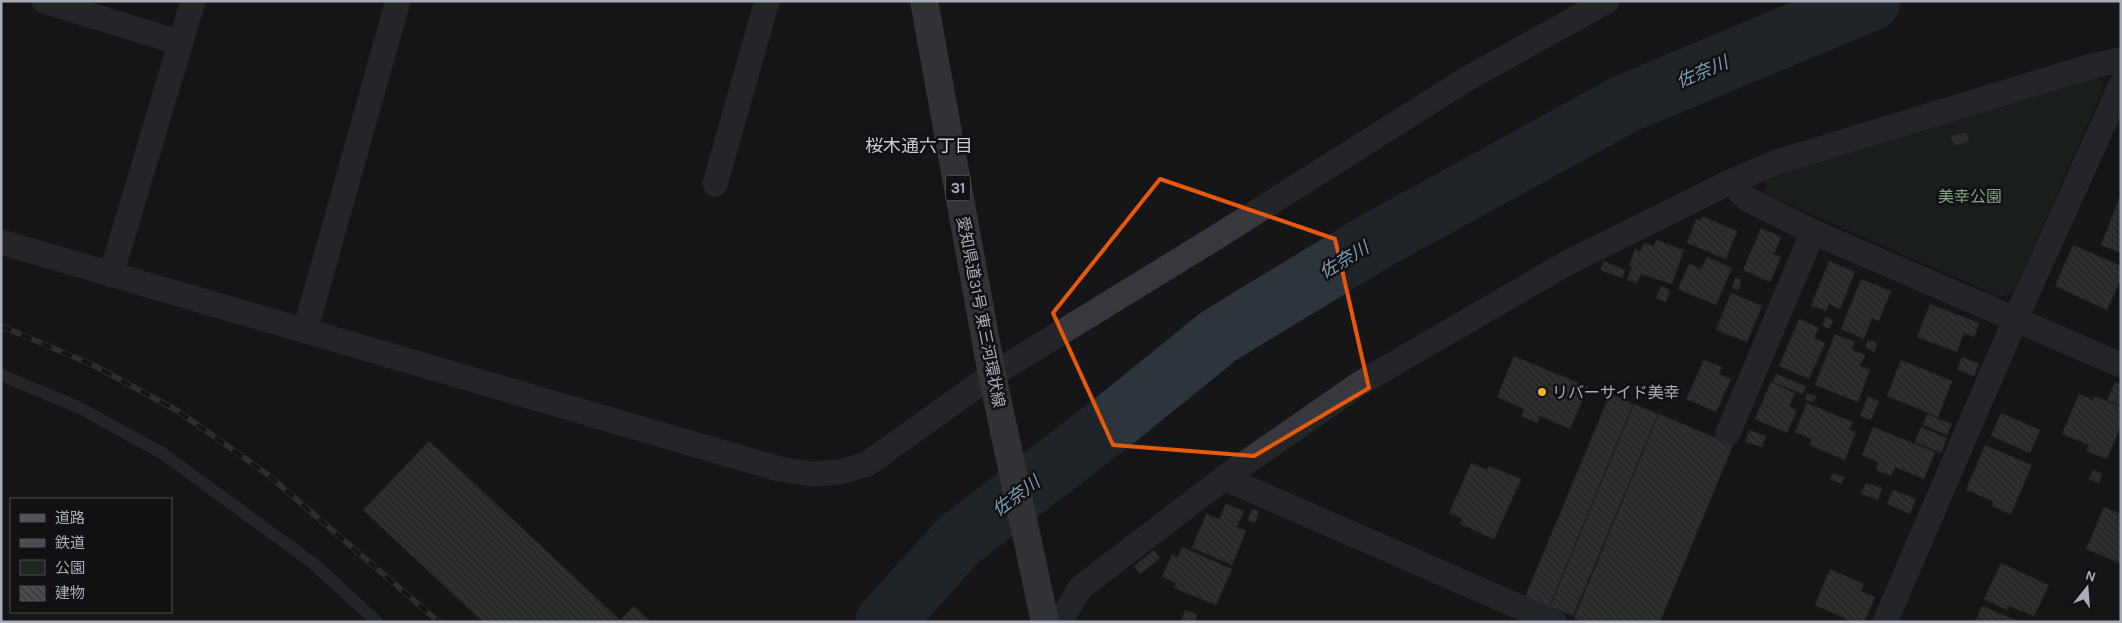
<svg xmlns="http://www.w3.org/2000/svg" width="2122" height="623" viewBox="0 0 2122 623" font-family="Karla,'Noto Sans JP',sans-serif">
	<defs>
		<pattern id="building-back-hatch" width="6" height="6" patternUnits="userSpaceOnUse" patternTransform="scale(1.25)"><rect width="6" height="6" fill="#404145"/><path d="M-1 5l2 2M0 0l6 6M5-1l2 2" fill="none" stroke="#595a5e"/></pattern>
	</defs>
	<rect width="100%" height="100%" fill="#161618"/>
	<!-- park -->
	<path fill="#1e261f" d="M2095 75 2105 85 2013 293 2000 297 1763 193 1768 176Z"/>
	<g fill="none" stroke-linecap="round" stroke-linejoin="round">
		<!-- river -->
		<path stroke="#2c353c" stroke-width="59" d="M885 622 959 540 1119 417 1219 336 1379 239 1625 104 1871 1"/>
	</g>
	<!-- building -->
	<g fill="url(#building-back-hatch)" stroke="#303034">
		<path d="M1966 132 1969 141 1954 146 1951 136Z"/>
		<path d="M2119 199 2121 200V253L2101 245Z"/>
		<path d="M1702 216 1737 231 1726 259 1687 243 1696 219 1701 220Z"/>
		<path d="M1761 228 1781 237 1774 254 1781 257 1770 282 1743 270Z"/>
		<path d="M1656 240 1684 250 1672 284 1641 274 1637 283 1627 280 1632 267 1629 266 1635 249 1640 252 1644 243 1654 246Z"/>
		<path d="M2073 245 2121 266V279L2107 310 2055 286Z"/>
		<path d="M1707 257 1732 268 1716 305 1678 289 1689 264 1701 269Z"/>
		<path d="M1604 261 1625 270 1622 278 1600 270Z"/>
		<path d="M1829 261 1855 272 1840 309 1829 304 1826 311 1811 306Z"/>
		<path d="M1735 278 1741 280 1739 290 1732 288Z"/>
		<path d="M1861 279 1891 291 1879 321 1872 318 1864 339 1841 329Z"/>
		<path d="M1661 286 1670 290 1666 302 1656 298Z"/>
		<path d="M1731 293 1762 306 1747 342 1716 330Z"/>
		<path d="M1930 304 1979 323 1974 337 1964 333 1957 352 1917 337Z"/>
		<path d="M1826 316 1833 320 1829 329 1822 325Z"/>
		<path d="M1799 319 1819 328 1814 338 1825 343 1809 379 1779 366Z"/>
		<path d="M1835 334 1855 342 1852 350 1865 355 1860 366 1870 369 1858 402 1815 385Z"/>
		<path d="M1868 340 1877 343 1875 352 1865 347Z"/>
		<path d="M1514 356 1588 387 1570 429 1540 416 1537 423 1521 416 1524 409 1497 397Z"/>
		<path d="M1962 357 1979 364 1974 376 1957 369Z"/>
		<path d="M1704 360 1722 367 1719 374 1731 379 1716 412 1686 399Z"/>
		<path d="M1901 360 1952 381 1938 417 1887 396Z"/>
		<path d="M1776 374 1806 386 1803 394 1773 382Z"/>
		<path d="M1771 382 1795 393 1789 406 1797 410 1787 433 1755 419Z"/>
		<path d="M2115 382 2121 385V406L2107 400Z"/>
		<path d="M1807 393 1816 396 1814 402 1805 400Z"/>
		<path d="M1610 394 1633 404 1549 607 1525 597Z"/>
		<path d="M2079 394 2093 400 2094 396 2121 407V426L2107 459 2086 451 2089 445 2062 434Z"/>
		<path d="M1868 396 1879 401 1871 420 1860 416Z"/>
		<path d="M1807 403 1853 422 1849 430 1856 432 1845 460 1809 445 1812 439 1795 432Z"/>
		<path d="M1634 404 1658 414 1573 616 1550 607Z"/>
		<path d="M2001 413 2040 430 2030 453 1991 436Z"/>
		<path d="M1659 414 1733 445 1660 622H1583L1574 618Z"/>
		<path d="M1927 414 1952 424 1947 435 1923 425Z"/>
		<path d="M1873 427 1935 452 1924 479 1895 467 1891 476 1876 470 1878 462 1862 455Z"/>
		<path d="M1921 427 1947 438 1941 453 1915 442Z"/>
		<path d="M1749 430 1766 436 1762 447 1745 442Z"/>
		<path d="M429 441 620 620 634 606 651 622H483L363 510Z"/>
		<path d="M1985 445 2032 465 2011 514 1992 506 1993 501 1966 490Z"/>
		<path d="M1471 463 1487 470 1489 466 1521 479 1494 539 1460 524 1463 519 1449 513Z"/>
		<path d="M2093 470 2102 474 2099 483 2089 479Z"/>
		<path d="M1833 473 1844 477 1842 484 1830 479Z"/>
		<path d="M1866 483 1882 488 1878 500 1861 494Z"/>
		<path d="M1893 490 1916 499 1910 514 1887 504Z"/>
		<path d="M1226 504 1244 511 1237 527 1246 531 1232 565 1192 548 1206 514 1219 519Z"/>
		<path d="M2104 507 2121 514V564L2086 549Z"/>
		<path d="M1252 509 1259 511 1255 523 1248 520Z"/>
		<path d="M1182 547 1232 569 1216 605 1174 588 1176 583 1162 577 1172 554 1178 557Z"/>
		<path d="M1154 550 1160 558 1140 574 1134 566Z"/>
		<path d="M2001 563 2049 585 2034 616 2009 606 2007 610 1984 599Z"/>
		<path d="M1830 569 1864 584 1861 591 1875 597 1864 622H1853L1815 605Z"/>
		<path d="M1982 606 2020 622H1975Z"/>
		<path d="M1185 610 1197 614 1195 622H1181Z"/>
	</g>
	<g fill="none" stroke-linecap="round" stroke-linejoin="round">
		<!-- lane -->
		<path stroke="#37383d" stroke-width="12" d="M1 375 80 408 162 453 314 564 377 622"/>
		<!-- street -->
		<g stroke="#37383d" stroke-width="25">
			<path d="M44 1 181 43"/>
			<path d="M1730 182 1747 199 1813 232 2121 365"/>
			<path d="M715 184 767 1"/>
			<path d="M1 242 779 469 812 474 840 472 867 464 992 375 1215 238 1465 80 1607 1"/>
			<path d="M111 275 193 1"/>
			<path d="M305 331 398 1"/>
			<path d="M1728 433 1813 232"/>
			<path d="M1224 478 1554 622"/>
			<path d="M1060 622 1080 588 1224 478 1359 384 1567 263 1730 182 1777 162 2092 66 2121 60"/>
			<path d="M1885 622 2016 318 2121 85"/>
		</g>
		<!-- primary -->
		<path stroke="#53555c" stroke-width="28" d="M924 1 992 375 1045 622"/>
		<!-- rail casing -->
		<g stroke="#4a4c52" stroke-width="5.5">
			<path id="rail" d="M1 326 93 365 178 411 267 474 439 622"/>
		</g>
		<!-- rail -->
		<use href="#rail" stroke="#111113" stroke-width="4" stroke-dasharray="11" stroke-linecap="butt"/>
	</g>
	<!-- marked area -->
	<path d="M0 0H2122V623H0ZM1160 179 1335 239 1369 388 1254 456 1113 445 1053 313Z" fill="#161618" fill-opacity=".55" fill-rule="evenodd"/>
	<path fill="none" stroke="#e8590c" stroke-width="4" stroke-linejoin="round" d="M1160 179 1335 239 1369 388 1254 456 1113 445 1053 313Z"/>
	<!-- markers -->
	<circle fill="#f2b134" stroke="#111113" stroke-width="2" cx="1542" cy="392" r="5"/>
	<g text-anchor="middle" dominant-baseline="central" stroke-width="5" stroke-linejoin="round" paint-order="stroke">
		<!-- shield labels -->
		<rect fill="#111113" stroke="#7b7e86" stroke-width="1" x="945.5" y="175.5" width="25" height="25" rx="4"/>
		<g font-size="15" font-weight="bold" fill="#a8adb8">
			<text x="958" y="188">31</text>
		</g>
		<!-- park labels -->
		<g font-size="16" fill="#7fa381" stroke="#111113">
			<text x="1970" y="196">美幸公園</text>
		</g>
		<!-- street labels -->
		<g font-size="16" fill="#a8adb8" stroke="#111113">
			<text transform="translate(981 312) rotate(79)">愛知県道31号 東三河環状線</text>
		</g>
		<!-- poi labels -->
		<g font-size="16" fill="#a8adb8" stroke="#111113" text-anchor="start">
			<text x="1552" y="392">リバーサイド美幸</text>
		</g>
		<!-- water labels -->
		<g font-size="18" font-style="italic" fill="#7f9bb3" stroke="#111113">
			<text transform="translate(1702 72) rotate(-23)">佐奈川</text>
			<text transform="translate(1344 260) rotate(-31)">佐奈川</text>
			<text transform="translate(1016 496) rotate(-37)">佐奈川</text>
		</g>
		<!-- neighbourhood labels -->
		<g font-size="18" fill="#c9ccd4" stroke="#111113">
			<text x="919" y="146">桜木通六丁目</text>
		</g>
	</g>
	<!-- border -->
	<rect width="2122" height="623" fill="none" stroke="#a8adb8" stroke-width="5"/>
	<!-- legend -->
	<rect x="10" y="498" width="162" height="115" fill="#111113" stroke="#4d4f55"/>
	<rect x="20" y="514" width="25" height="8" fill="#53555c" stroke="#4d4f55"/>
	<text x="55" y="523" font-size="15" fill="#a8adb8">道路</text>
	<rect x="20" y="539" width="25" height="8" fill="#4a4c52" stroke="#4d4f55"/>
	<text x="55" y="548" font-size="15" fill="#a8adb8">鉄道</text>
	<rect x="20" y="560" width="25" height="15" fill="#1e261f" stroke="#4d4f55"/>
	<text x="55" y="573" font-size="15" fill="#a8adb8">公園</text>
	<rect x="20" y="586" width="25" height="15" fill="url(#building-back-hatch)" stroke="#4d4f55"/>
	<text x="55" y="598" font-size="15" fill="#a8adb8">建物</text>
	<!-- north arrow -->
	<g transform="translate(2087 588) rotate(17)" stroke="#111113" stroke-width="4" paint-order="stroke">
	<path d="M0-4L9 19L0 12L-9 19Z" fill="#a8adb8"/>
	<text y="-8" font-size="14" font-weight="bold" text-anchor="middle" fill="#a8adb8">N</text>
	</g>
</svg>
